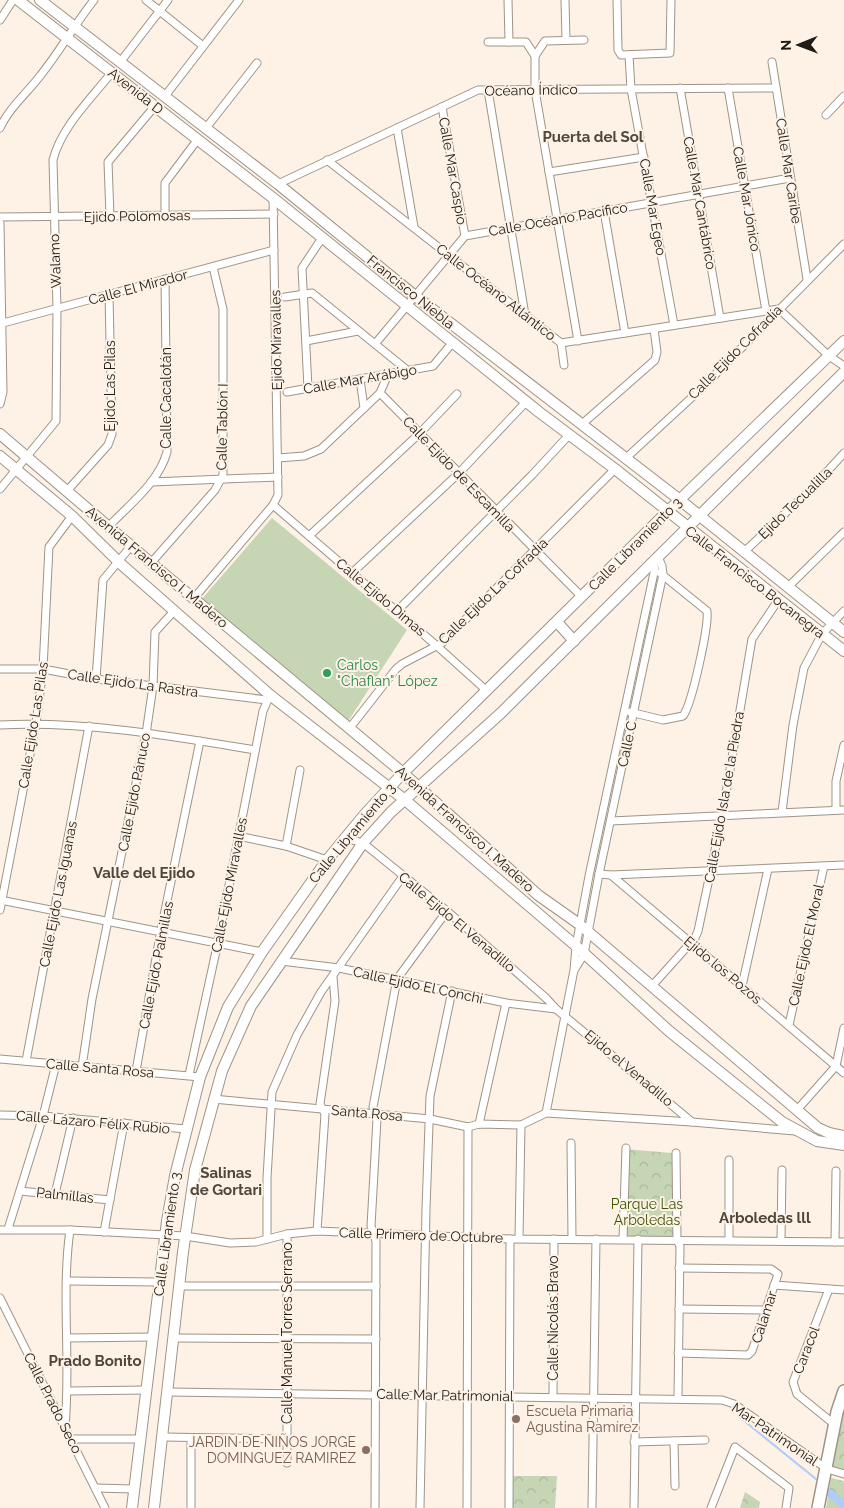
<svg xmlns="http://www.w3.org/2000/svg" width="844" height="1508" viewBox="0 0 844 1508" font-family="Raleway,sans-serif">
	<defs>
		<pattern id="park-crowns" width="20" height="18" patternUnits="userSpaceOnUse" patternTransform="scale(1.25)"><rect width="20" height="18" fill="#c6d5b4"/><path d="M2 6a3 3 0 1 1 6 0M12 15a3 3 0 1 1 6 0" fill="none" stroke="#aab69a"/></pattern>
	</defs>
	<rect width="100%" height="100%" fill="#fdf2e5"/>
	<!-- grass -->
	<path fill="#c6d5b4" d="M272 518 407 630 347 723 201 600Z"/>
	<!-- park -->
	<g fill="url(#park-crowns)">
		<path d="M624 1149 672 1153 673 1240 619 1239Z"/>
		<path d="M844 1402V1473L830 1469Z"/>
		<path d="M511 1476H557L555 1508H511Z"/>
		<path d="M831 1478 844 1481V1508H826Z"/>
		<path d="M745 1492 760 1502 759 1508H740Z"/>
	</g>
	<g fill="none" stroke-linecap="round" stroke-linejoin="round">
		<!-- stream -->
		<path stroke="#aeccfd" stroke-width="2" d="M738 1416 816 1479"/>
		<!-- canal -->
		<path stroke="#aeccfd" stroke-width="8" d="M830 1493 844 1505"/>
		<!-- street casing -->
		<g stroke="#9e9488" stroke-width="9">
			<g id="street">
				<path d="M146 0 203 46"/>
				<path d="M508 0 509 42"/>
				<path d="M565 0 566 40"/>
				<path d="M617 0 618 50 621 55 670 53 671 0"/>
				<path d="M0 20 13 0"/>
				<path d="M488 42H526L535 56"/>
				<path d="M629 55 631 89 674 325"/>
				<path d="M121 61 168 0"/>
				<path d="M772 62 807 279"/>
				<path d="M680 88 720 318"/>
				<path d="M728 88 766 311"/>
				<path d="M488 90 525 315"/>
				<path d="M165 96 239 0"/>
				<path d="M442 107 465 236"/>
				<path d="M826 115 844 96"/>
				<path d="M0 128C9 108 27 93 40 76 60 51 75 24 94 0"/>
				<path d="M206 128 257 63"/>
				<path d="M397 128 414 227"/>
				<path d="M327 160 561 343 779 309 829 356 844 366"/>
				<path d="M549 172 644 157"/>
				<path d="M278 184 478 90 776 88"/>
				<path d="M604 211 625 333"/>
				<path d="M165 215V183L198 139"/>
				<path d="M110 216 108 162 155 106"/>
				<path d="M0 217 274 214"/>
				<path d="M0 223 3 392 0 404"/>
				<path d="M285 297 312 293 407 370"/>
				<path d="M3 323 274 250"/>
				<path d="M306 341 358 331"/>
				<path d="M578 341 535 90V56L545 41 584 40"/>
				<path d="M561 343 564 365"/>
				<path d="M375 344 465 236 790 178"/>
				<path d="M360 379 364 408"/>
				<path d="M308 388 302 268 322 238"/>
				<path d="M287 392 433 366 453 342"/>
				<path d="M380 393 582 597"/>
				<path d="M581 425 655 360 657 352 654 329"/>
				<path d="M278 458 304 456 321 449 380 393 388 374"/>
				<path d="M625 459 702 388 844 244"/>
				<path d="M151 482 278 477"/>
				<path d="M0 489 56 421 57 309 53 160C61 127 91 99 112 72"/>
				<path d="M67 491 108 445 112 434 109 294"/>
				<path d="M273 505 437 646 487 691"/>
				<path d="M109 526C129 505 159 482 167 452L165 279"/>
				<path d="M309 536 419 434 457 394"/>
				<path d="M744 552 812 488 844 453"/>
				<path d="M151 563 215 490 223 475V309L213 267"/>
				<path d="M352 573 458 474 526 402"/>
				<path d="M788 587 844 532"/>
				<path d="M194 598 273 505 278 495 273 198"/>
				<path d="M397 611 532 475 569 435"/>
				<path d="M0 669H43L96 679 267 700"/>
				<path d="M96 679 103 580 131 546"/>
				<path d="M630 712 663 720 683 716C692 704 709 626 707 611L660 573"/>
				<path d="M0 725C86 721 171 736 255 750"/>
				<path d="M349 729 396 669 402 664 442 643 615 469"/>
				<path d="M836 810V781L844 745"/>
				<path d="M782 812 793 725 804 668 822 634 844 611"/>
				<path d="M611 821 844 810"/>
				<path d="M238 836 286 846 327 860"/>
				<path d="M345 838 363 843 447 911 547 999 556 1009 692 1122"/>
				<path d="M286 846 300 770"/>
				<path d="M599 874 611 875 844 1073"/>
				<path d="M611 875 844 865"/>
				<path d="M0 900 262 952"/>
				<path d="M0 910 36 723 43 669 49 547 72 516"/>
				<path d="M281 961 339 968 506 1003 556 1009"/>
				<path d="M575 969 584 954 599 874 663 574 662 566 658 557"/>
				<path d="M652 986 695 938 698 931 722 817 752 639 779 599"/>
				<path d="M742 986 768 869"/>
				<path d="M789 1025 824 866"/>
				<path d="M0 1059 200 1077"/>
				<path d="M26 1061 89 726"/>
				<path d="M82 1067 92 999 146 734 153 686 155 632 175 610"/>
				<path d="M136 1071 161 930 200 741"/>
				<path d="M189 1075 218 942 263 711 270 695"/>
				<path d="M213 1099 430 1119 468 1127 479 1124 521 1125 546 1113 574 970 576 946 589 876 655 568 653 563"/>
				<path d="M797 1110 836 1066 844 1028"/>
				<path d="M546 1113 692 1122 795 1131"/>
				<path d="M0 1115 43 1116 186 1129"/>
				<path d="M479 1124 506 1003"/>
				<path d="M571 1143 572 1239"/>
				<path d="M676 1153 677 1240 680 1246 678 1398"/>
				<path d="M20 1191 110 1200"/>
				<path d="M55 1194 73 1118"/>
				<path d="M8 1229 43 1116 56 1064"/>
				<path d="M0 1230H70L185 1236 230 1243 256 1242 287 1234 317 1231 510 1239 844 1242"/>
				<path d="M317 1231 325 1114 320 1104 335 1001 333 977"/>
				<path d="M104 1232 124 1123"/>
				<path d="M287 1234V1463"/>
				<path d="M519 1238 521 1125"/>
				<path d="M267 1239V1178L272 1092 297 1035 321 992 403 876"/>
				<path d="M623 1239 626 1148"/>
				<path d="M729 1240V1160"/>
				<path d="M781 1241 782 1170"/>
				<path d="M835 1242 836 1171"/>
				<path d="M67 1281 159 1282"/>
				<path d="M774 1285 844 1290"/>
				<path d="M180 1286H376"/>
				<path d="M829 1289 793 1382 797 1394 834 1424"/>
				<path d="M0 1298 105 1508"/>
				<path d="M679 1309 766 1310"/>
				<path d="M68 1338 153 1337"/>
				<path d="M174 1338 376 1339"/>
				<path d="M678 1353 748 1355 752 1351 778 1274 771 1269 679 1268"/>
				<path d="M68 1391 146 1390"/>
				<path d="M168 1392 722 1400 734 1404 827 1469 844 1474"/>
				<path d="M553 1397 554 1239"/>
				<path d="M65 1427C71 1361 61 1294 70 1230"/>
				<path d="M163 1437 286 1439"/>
				<path d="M70 1439H140"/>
				<path d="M674 1441 675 1486"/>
				<path d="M634 1442 705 1440"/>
				<path d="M96 1488 133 1489"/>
				<path d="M191 1508V1438"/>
				<path d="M375 1508 376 1241 371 1226 377 1119 373 1107 397 979 447 911"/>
				<path d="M420 1508 426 1209 430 1096 452 991"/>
				<path d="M467 1508 468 1127"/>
				<path d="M509 1508 510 1239"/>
				<path d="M592 1508 596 1239"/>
				<path d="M634 1508 638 1239"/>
				<path d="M711 1508 735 1447 789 1488 786 1508"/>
			</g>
		</g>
		<!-- secondary casing -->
		<g stroke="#9e9488" stroke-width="12">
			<g id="secondary">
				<path d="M18 0 273 198 539 412 615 469 844 651"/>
				<path d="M40 0 278 184 414 295 680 500 844 632"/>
				<path d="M0 434 151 563 403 773 538 895 579 924 818 1128 829 1133 844 1136"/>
				<path d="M0 456 72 516 122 565 270 695 405 800 576 946 669 1031 782 1122 817 1141 844 1145"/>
				<path d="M557 622 574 641"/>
				<path d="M132 1508 167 1221 175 1176 200 1077 228 1007 262 952 327 860 365 814 403 773 668 511 844 341"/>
				<path d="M154 1508 183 1252 195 1170 222 1071 251 1006 363 843 391 812 501 713 844 372"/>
			</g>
		</g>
		<!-- primary casing -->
		<g stroke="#9e9488" stroke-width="14">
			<path id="primary" d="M818 1508 837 1412 844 1391"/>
		</g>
		<!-- street -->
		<use href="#street" stroke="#fff" stroke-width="7"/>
		<!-- secondary -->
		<use href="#secondary" stroke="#fff" stroke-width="10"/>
		<!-- primary -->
		<use href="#primary" stroke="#fff" stroke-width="11"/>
	</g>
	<!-- markers -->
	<circle fill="#2e9e5b" stroke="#fdf2e5" stroke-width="2" cx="327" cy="673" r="5"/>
	<g fill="#8d6e63" stroke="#fdf2e5" stroke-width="2">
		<circle cx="516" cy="1419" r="5"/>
		<circle cx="366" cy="1450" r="5"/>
	</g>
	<g text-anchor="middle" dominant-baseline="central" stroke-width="4" stroke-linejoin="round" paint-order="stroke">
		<!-- street labels -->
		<g font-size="14" fill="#1f1b17" stroke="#fdf2e5">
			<text transform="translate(531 90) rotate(-1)">Océano Índico</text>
			<text transform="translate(136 91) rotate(38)">Avenida D</text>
			<text transform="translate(453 171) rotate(80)">Calle Mar Caspio</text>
			<text transform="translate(789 171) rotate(81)">Calle Mar Caribe</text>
			<text transform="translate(747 199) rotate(80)">Calle Mar Jónico</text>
			<text transform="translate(700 203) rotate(80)">Calle Mar Cantábrico</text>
			<text transform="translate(653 207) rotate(80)">Calle Mar Egeo</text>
			<text transform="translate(137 216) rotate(-1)">Ejido Polomosas</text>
			<text transform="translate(558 219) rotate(-10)">Calle Océano Pacífico</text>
			<text transform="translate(55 261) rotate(-92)">Walamo</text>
			<text transform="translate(138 287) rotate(-15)">Calle El Mirador</text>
			<text transform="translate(411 292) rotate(39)">Francisco Niebla</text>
			<text transform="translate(496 292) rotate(38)">Calle Océano Atlántico</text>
			<text transform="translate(276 340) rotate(-91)">Ejido Miravalles</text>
			<text transform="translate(735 352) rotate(-45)">Calle Ejido Cofradía</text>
			<text transform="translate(360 379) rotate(-10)">Calle Mar Arábigo</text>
			<text transform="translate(110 386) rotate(-90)">Ejido Las Pilas</text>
			<text transform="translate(166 398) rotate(-90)">Calle Cacalotán</text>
			<text transform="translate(222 427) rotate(-89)">Calle Tablón I</text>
			<text transform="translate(459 474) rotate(46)">Calle Ejido de Escamilla</text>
			<text transform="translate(795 503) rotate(-44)">Ejido Tecualilla</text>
			<text transform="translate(635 544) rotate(-45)">Calle Libramiento 3</text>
			<text transform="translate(157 567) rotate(40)">Avenida Francisco I. Madero</text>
			<text transform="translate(755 582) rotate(38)">Calle Francisco Bocanegra</text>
			<text transform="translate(493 591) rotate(-44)">Calle Ejido La Cofradía</text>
			<text transform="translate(381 597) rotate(40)">Calle Ejido Dimas</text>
			<text transform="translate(133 683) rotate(8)">Calle Ejido La Rastra</text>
			<text transform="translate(33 725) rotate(-81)">Calle Ejido Las Pilas</text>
			<text transform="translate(627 744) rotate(-78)">Calle C</text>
			<text transform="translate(134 792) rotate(-79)">Calle Ejido Pánuco</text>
			<text transform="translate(724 797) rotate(-80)">Calle Ejido Isla de la Piedra</text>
			<text transform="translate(465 829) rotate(42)">Avenida Francisco I. Madero</text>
			<text transform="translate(352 833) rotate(-50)">Calle Libramiento 3</text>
			<text transform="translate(229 885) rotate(-79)">Calle Ejido Miravalles</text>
			<text transform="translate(58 894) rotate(-79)">Calle Ejido Las Iguanas</text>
			<text transform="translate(457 922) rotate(40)">Calle Ejido El Venadillo</text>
			<text transform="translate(806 945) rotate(-78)">Calle Ejido El Moral</text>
			<text transform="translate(156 965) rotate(-79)">Calle Ejido Palmillas</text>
			<text transform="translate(723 970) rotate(40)">Ejido los Pozos</text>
			<text transform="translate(418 985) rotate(12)">Calle Ejido El Conchi</text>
			<text transform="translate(100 1068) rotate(5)">Calle Santa Rosa</text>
			<text transform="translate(629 1068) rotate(40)">Ejido el Venadillo</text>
			<text transform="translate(367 1113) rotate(5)">Santa Rosa</text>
			<text transform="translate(93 1122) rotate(5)">Calle Lázaro Félix Rubio</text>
			<text transform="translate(65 1195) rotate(6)">Palmillas</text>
			<text transform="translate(167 1234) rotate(-82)">Calle Libramiento 3</text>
			<text transform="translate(421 1235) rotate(2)">Calle Primero de Octubre</text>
			<text transform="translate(764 1317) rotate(-72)">Calamar</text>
			<text transform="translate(553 1318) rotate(-90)">Calle Nicolás Bravo</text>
			<text transform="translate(287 1333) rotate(-90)">Calle Manuel Torres Serrano</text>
			<text transform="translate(806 1350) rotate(-69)">Caracol</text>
			<text transform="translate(445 1395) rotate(1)">Calle Mar Patrimonial</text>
			<text transform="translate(53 1403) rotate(63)">Calle Prado Seco</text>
			<text transform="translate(775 1434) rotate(34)">Mar Patrimonial</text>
		</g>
		<!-- leisure labels -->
		<g font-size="14" fill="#27864d" stroke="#fdf2e5" text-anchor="start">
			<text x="337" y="665">Carlos<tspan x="337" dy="16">"Chaflan" López</tspan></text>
		</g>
		<!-- park labels -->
		<g font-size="14" fill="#3c5604" stroke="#fdf2e5">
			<text x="647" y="1204">Parque Las<tspan x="647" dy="16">Arboledas</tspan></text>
		</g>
		<!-- education labels -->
		<g font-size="14" fill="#785e54" stroke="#fdf2e5" text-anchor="start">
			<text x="526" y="1411">Escuela Primaria<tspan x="526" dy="16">Agustina Ramírez</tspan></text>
			<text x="356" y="1442" text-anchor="end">JARDIN DE NIÑOS JORGE<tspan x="356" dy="16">DOMINGUEZ RAMIREZ</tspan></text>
		</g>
		<!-- neighbourhood labels -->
		<g font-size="15" font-weight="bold" fill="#4f463c" stroke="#fdf2e5">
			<text x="593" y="137">Puerta del Sol</text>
			<text x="144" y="873">Valle del Ejido</text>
			<text x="226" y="1173">Salinas<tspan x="226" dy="17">de Gortari</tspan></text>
			<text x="765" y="1218">Arboledas lll</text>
			<text x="95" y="1361">Prado Bonito</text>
		</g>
	</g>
	<!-- north arrow -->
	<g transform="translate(799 45) rotate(269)" stroke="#fdf2e5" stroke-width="4" paint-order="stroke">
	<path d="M0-4L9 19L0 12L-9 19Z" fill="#1f1b17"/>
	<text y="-8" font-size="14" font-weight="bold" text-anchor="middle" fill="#1f1b17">N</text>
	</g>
</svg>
